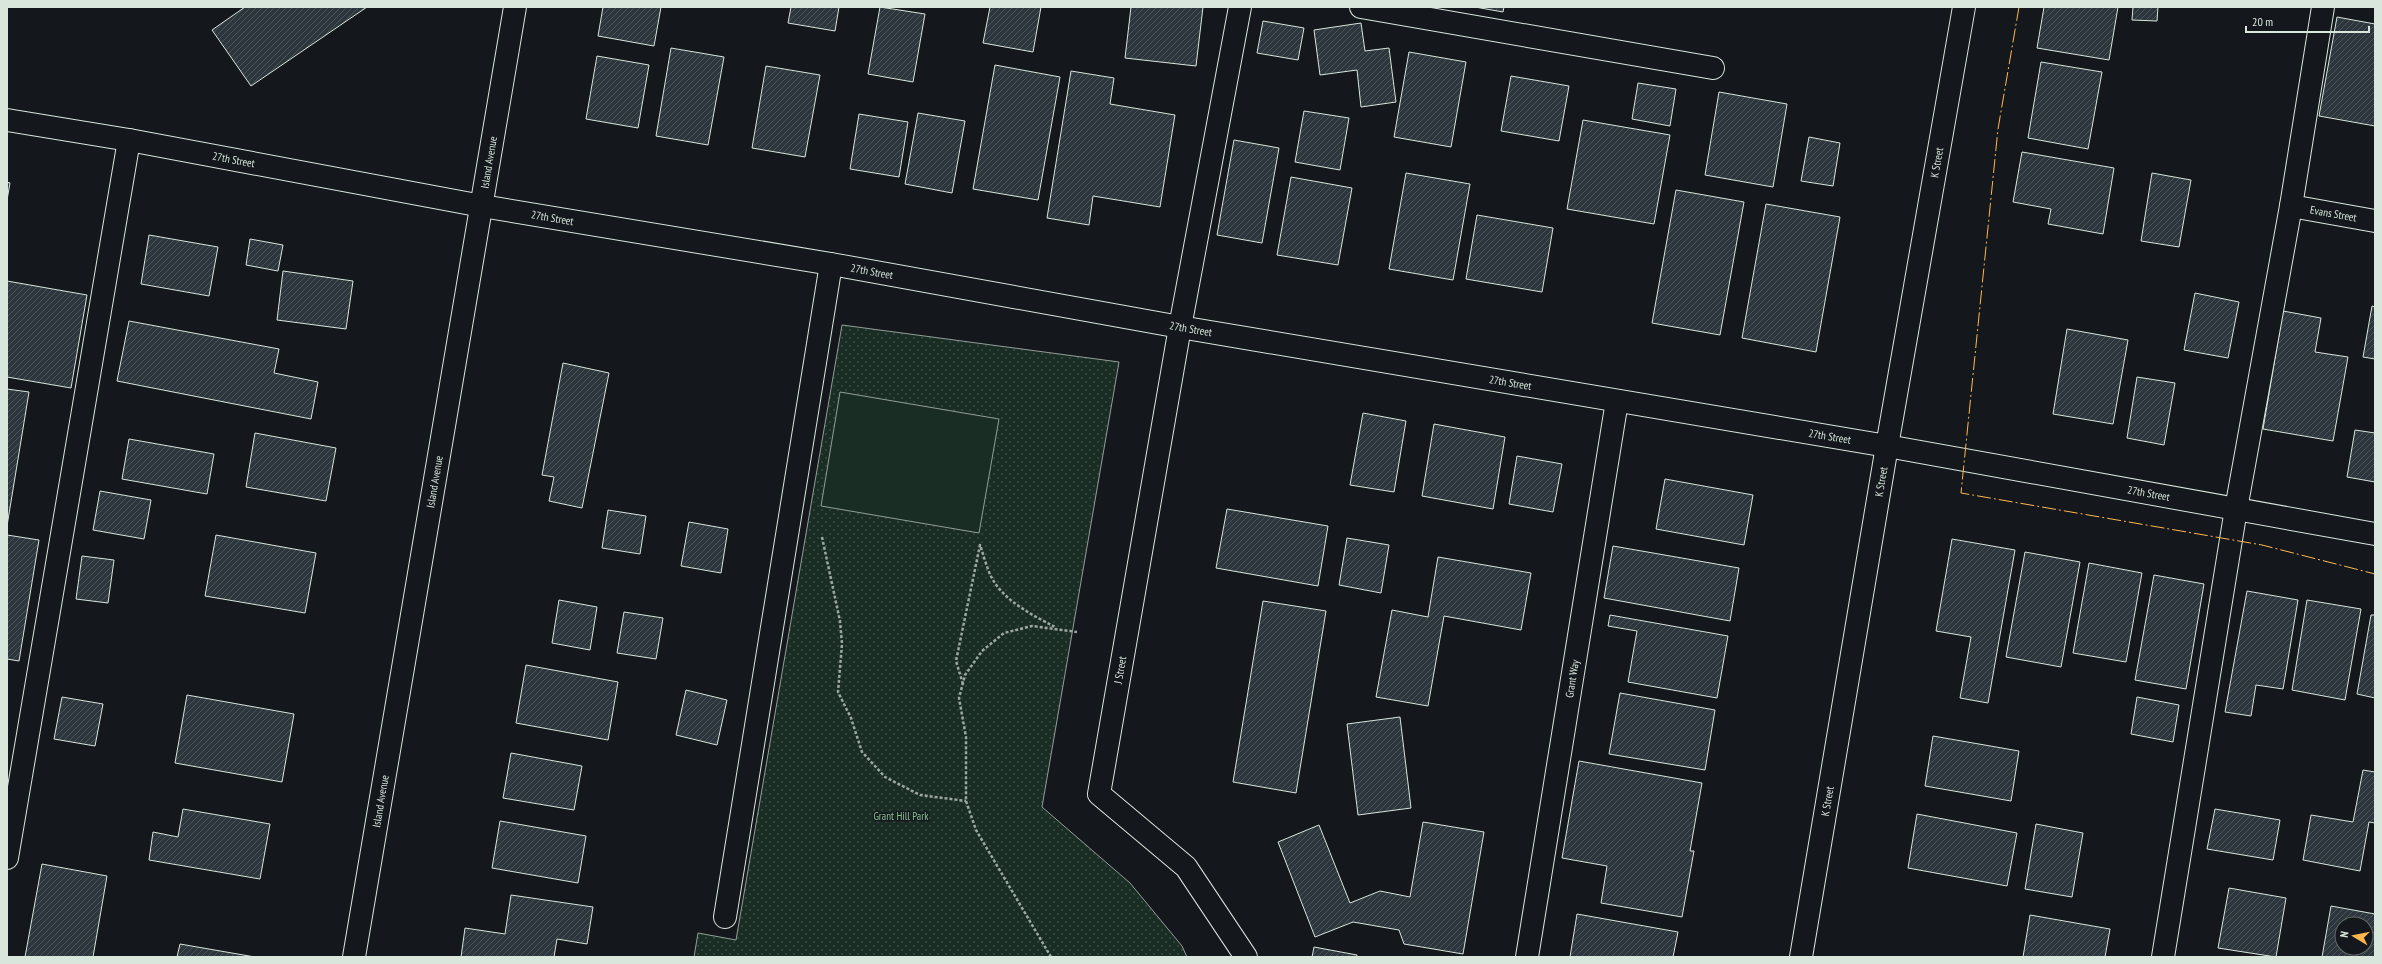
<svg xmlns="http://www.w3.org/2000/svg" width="2382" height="964" viewBox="0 0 2382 964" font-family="'PT Sans Narrow',sans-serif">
	<defs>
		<pattern id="park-dots" width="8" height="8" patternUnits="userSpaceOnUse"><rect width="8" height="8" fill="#1a2d24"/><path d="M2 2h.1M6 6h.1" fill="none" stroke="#3b4b43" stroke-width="1.8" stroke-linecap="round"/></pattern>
		<pattern id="building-hatch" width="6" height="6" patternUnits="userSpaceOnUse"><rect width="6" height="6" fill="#2c363c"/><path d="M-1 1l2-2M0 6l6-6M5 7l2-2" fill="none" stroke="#4a5358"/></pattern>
	</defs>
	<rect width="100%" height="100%" fill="#14181c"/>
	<!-- park -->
	<path fill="url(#park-dots)" stroke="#939e99" d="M842 325 1119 362 1042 807 1130 883 1182 946 1187 957H694L698 933 736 940Z"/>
	<!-- pitch -->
	<path fill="#1a2d24" stroke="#939e99" d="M840 392 999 419 979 533 821 506Z"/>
	<!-- building -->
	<g fill="url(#building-hatch)" stroke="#d8e6dc" fill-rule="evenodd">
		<path d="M245 7H367L251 86 212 30Z"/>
		<path d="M603 7H661L654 46 598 36Z"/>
		<path d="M791 7H839L835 31 788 23Z"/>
		<path d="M880 7 925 14 913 82 868 74Z"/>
		<path d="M990 7H1041L1033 52 983 43Z"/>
		<path d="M1131 7H1203L1196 66 1125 58Z"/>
		<path d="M1475 7H1504L1503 12Z"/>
		<path d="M2044 7H2118L2109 60 2037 48Z"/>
		<path d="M2133 7H2158L2157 21 2132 20Z"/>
		<path d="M2337 17 2375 24V126L2319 116Z"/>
		<path d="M1263 21 1304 28 1298 60 1257 53Z"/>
		<path d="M1361 23 1365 51 1389 48 1396 102 1361 107 1357 70 1320 75 1314 30Z"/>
		<path d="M671 48 724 57 708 145 656 136Z"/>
		<path d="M1409 52 1466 62 1451 147 1394 137Z"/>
		<path d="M597 56 649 65 638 128 586 119Z"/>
		<path d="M2041 62 2102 72 2088 149 2028 138Z"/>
		<path d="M995 65 1060 77 1038 200 973 189Z"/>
		<path d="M766 66 820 75 805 157 752 148Z"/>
		<path d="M1071 71 1114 78 1110 104 1175 115 1160 207 1093 196 1089 225 1047 218Z"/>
		<path d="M1511 76 1569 86 1559 141 1501 131Z"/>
		<path d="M1638 83 1676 89 1670 126 1632 119Z"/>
		<path d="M1719 92 1787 104 1773 187 1705 175Z"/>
		<path d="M1304 111 1349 118 1340 170 1295 162Z"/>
		<path d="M918 113 965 121 952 193 905 184Z"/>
		<path d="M859 114 908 122 899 177 850 169Z"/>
		<path d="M1583 120 1670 135 1654 224 1567 209Z"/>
		<path d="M1809 137 1840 143 1833 186 1801 181Z"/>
		<path d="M1234 140 1279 148 1262 243 1217 235Z"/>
		<path d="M2022 152 2114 168 2103 234 2048 224 2051 209 2013 202Z"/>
		<path d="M1406 173 1470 184 1453 280 1389 269Z"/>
		<path d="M2152 173 2191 180 2179 247 2141 241Z"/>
		<path d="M1291 177 1352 188 1338 265 1277 255Z"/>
		<path d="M7 182 10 183 7 200Z"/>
		<path d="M1676 190 1744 202 1720 335 1652 323Z"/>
		<path d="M1766 204 1840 217 1816 352 1742 338Z"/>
		<path d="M1477 215 1553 228 1542 292 1466 279Z"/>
		<path d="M149 235 218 247 209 296 141 284Z"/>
		<path d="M250 239 283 245 278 271 246 265Z"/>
		<path d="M283 271 353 281 346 329 277 320Z"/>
		<path d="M7 281 87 295 71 388 7 377Z"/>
		<path d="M2195 293 2239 302 2228 358 2184 350Z"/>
		<path d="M2372 306 2375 307V359L2363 357Z"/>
		<path d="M2283 311 2321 318 2315 352 2348 357 2333 441 2263 429Z"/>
		<path d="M129 321 279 349 274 373 318 382 311 419 117 381Z"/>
		<path d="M2067 329 2128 340 2113 424 2053 414Z"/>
		<path d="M563 363 609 373 582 508 549 501 554 477 542 475Z"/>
		<path d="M2137 377 2175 383 2164 445 2127 438Z"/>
		<path d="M7 389 29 392 7 526Z"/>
		<path d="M1363 413 1406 421 1394 492 1350 485Z"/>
		<path d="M1434 424 1505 437 1493 509 1422 496Z"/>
		<path d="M2355 430 2375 433V482L2347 477Z"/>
		<path d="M255 433 336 448 326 501 246 487Z"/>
		<path d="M129 439 214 454 207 494 122 479Z"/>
		<path d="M1517 456 1562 464 1553 512 1509 504Z"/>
		<path d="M1665 479 1753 495 1744 545 1656 529Z"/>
		<path d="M100 491 151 500 144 539 93 530Z"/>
		<path d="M1227 509 1328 526 1318 586 1216 568Z"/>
		<path d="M608 510 646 516 640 554 602 548Z"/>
		<path d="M689 522 728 529 721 573 681 566Z"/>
		<path d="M7 535 39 540 19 661 7 659Z"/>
		<path d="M216 535 316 553 305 613 205 596Z"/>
		<path d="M1347 538 1389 545 1381 593 1339 585Z"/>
		<path d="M1952 539 2015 550 1988 703 1960 698 1971 637 1936 631Z"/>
		<path d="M1613 546 1739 568 1730 621 1604 598Z"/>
		<path d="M2025 552 2080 562 2061 667 2006 657Z"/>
		<path d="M82 556 114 560 108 603 76 599Z"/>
		<path d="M1438 557 1531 573 1521 630 1444 616 1428 706 1376 697 1392 610 1428 617Z"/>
		<path d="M2089 563 2142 573 2126 662 2073 653Z"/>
		<path d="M2154 575 2204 584 2186 689 2135 680Z"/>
		<path d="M2247 591 2298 600 2283 689 2256 685 2251 716 2225 712Z"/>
		<path d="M559 600 597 607 590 650 552 643Z"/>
		<path d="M2307 600 2361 609 2345 700 2292 690Z"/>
		<path d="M1263 601 1326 611 1296 793 1233 782Z"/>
		<path d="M624 612 663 618 656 659 617 653Z"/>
		<path d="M1610 615 1728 636 1717 698 1628 682 1637 631 1608 626Z"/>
		<path d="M2371 615H2375V698L2357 694Z"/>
		<path d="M526 665 618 682 608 740 516 723Z"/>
		<path d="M686 690 727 700 717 745 676 735Z"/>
		<path d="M1620 693 1715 710 1705 770 1609 754Z"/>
		<path d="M187 695 294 714 282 782 175 763Z"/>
		<path d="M62 697 103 704 95 746 54 739Z"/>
		<path d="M2137 697 2179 705 2173 742 2131 734Z"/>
		<path d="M1400 717 1411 808 1358 815 1347 724Z"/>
		<path d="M1933 736 2019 751 2011 801 1925 786Z"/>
		<path d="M511 753 582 766 574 810 503 798Z"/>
		<path d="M1579 761 1702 783 1690 851H1694L1682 917 1601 903 1607 866 1562 858Z"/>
		<path d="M2363 770 2375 772V823L2369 822 2360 871 2303 860 2311 815 2353 822Z"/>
		<path d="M183 809 270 824 260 879 149 860 153 832 178 837Z"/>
		<path d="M2215 809 2280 820 2273 860 2207 849Z"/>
		<path d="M1917 814 2017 833 2007 886 1908 868Z"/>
		<path d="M500 821 586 836 578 883 492 868Z"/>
		<path d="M1423 822 1484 832 1463 954 1404 944 1399 930 1353 922 1315 937 1278 842 1319 825 1350 903 1380 891 1410 897Z"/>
		<path d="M2036 824 2083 833 2072 897 2025 889Z"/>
		<path d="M42 864 107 876 93 957H25Z"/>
		<path d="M2229 888 2286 898 2276 957 2218 948Z"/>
		<path d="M511 895 593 907 587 944 557 939 554 957H461L465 928 505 934Z"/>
		<path d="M2331 906 2375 914V957H2322ZM2342 924H2366V948H2342Z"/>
		<path d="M1577 914 1678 932 1673 957H1570Z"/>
		<path d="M2030 915 2110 929 2105 957H2023Z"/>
		<path d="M180 944 255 957H177Z"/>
		<path d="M1314 947 1357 955V957H1312Z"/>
	</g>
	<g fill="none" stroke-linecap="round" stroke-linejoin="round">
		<!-- minor casing -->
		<g stroke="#d8e6dc" stroke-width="24">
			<g id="minor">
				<path d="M1240 7 1180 327 1099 794 1186 867 1246 957"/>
				<path d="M1361 7 1713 68"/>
				<path id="s1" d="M7 120 129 140 482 206 831 264 1180 327 1887 446 2375 534"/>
				<path id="s2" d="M2291 206 2375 221"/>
				<path d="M7 858 129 140"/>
				<path d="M725 917 831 264"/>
				<path id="s3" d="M354 957 515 7"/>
				<path id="s4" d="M1527 957 1617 401"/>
				<path id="s5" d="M1801 957 1887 446 1964 7"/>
				<path d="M2163 957 2236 509 2291 206 2323 7"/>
			</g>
		</g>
		<!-- path -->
		<g stroke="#9da8a2" stroke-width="2.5" stroke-dasharray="3 2" stroke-linecap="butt">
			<path d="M822 537 840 621 842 644 838 692 851 718 862 752 885 777 920 795 966 801"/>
			<path d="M963 684 956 661 980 545C984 556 987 570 993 580 1006 602 1034 616 1055 627"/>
			<path d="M1051 957 976 830 966 801V737L959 698 965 675 982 651 1004 633 1032 626 1077 632"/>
		</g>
		<!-- minor -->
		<use href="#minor" stroke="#14181c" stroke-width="22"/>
		<!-- power -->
		<path stroke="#ffb74d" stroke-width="1" stroke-dasharray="14 3 2 3" stroke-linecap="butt" d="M2019 7 1998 129 1961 493 2262 545 2375 574"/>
	</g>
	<g text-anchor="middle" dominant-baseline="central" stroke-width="3" stroke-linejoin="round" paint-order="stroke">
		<!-- street labels -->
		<g font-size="11" fill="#d8e6dc" stroke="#14181c">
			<text stroke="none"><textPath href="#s1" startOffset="230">27th Street</textPath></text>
			<text stroke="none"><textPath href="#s3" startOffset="806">Island Avenue</textPath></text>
			<text stroke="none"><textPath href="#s5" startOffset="806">K Street</textPath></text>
			<text stroke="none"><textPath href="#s2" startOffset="43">Evans Street</textPath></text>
			<text stroke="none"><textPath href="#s1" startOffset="554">27th Street</textPath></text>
			<text stroke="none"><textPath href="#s1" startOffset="878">27th Street</textPath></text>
			<text stroke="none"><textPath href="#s1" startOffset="1202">27th Street</textPath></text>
			<text stroke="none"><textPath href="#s1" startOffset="1526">27th Street</textPath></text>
			<text stroke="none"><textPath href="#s1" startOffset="1850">27th Street</textPath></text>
			<text stroke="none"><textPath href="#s3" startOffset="482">Island Avenue</textPath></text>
			<text stroke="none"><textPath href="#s5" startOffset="482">K Street</textPath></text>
			<text stroke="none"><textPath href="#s1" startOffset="2174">27th Street</textPath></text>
			<text transform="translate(1120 670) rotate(-80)">J Street</text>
			<text stroke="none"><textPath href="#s4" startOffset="282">Grant Way</textPath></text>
			<text stroke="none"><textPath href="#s3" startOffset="158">Island Avenue</textPath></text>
			<text stroke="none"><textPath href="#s5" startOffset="158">K Street</textPath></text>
		</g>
		<!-- park labels -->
		<g font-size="11" fill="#8ac095" stroke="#14181c">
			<text x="901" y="816">Grant Hill Park</text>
		</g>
	</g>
	<!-- border -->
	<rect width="2382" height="964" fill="none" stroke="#d8e6dc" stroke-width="16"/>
	<!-- north arrow -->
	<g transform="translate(2354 936) rotate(280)"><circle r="19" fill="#14181c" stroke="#626a69"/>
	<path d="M0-3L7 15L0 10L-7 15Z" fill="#ffb74d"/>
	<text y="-6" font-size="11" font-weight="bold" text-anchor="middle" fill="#d8e6dc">N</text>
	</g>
	<!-- scale -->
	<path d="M2246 26v6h123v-6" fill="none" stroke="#d8e6dc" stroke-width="2"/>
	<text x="2252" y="26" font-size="12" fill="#d8e6dc" stroke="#14181c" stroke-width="3" paint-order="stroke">20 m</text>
</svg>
